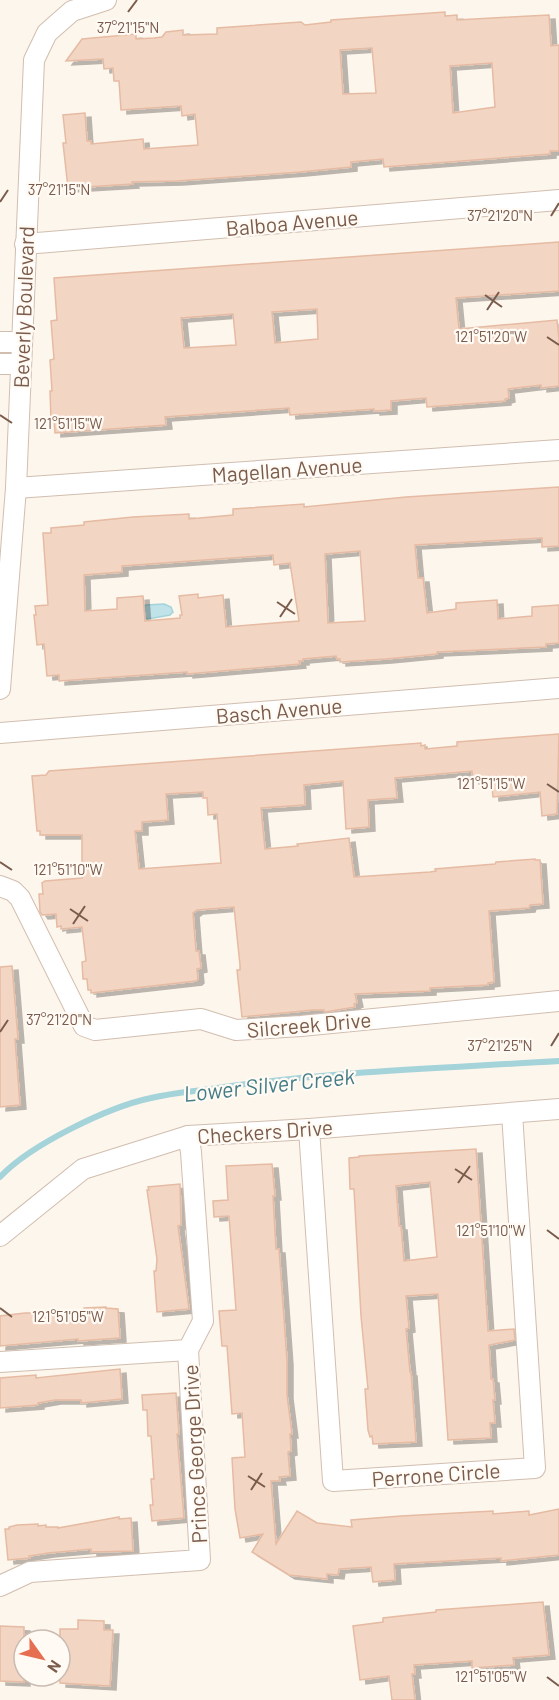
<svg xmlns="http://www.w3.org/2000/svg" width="559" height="1700" viewBox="0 0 559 1700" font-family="Barlow,sans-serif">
	<defs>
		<filter id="shadow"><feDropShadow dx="6" dy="4" stdDeviation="0" flood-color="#0004"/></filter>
	</defs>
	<rect width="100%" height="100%" fill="#fdf6ec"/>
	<!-- water -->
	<path fill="#bfe3e8" stroke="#a5d3da" stroke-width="1.5" d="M164 604 171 607 173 612 170 615 148 619 140 615 141 608 146 605Z"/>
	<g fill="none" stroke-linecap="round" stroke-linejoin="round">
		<!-- stream -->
		<path stroke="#a5d3da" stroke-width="6" d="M0 1177C30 1145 108 1107 151 1098 175 1092 200 1091 224 1087 335 1071 447 1068 559 1061"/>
	</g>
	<!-- building -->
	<g fill="#f3d5c3" stroke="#e6bba3" stroke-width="1.5" fill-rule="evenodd" filter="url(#shadow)">
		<path d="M445 12V16L457 15V20L549 15 551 46 559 45V151H550V154L384 167 383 159 351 162V167L300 172 177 181 132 182 133 184 68 188 63 143H66L63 115 85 113 87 141H91V144L143 139 144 149 198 145 195 114 182 116 181 106 121 110 119 81H114L113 68 104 69 103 59 66 61 82 39 136 34V39L154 38 162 37 166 32 183 30V35L217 34V28L301 22 305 25 331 22V20ZM372 48 376 93 343 94 340 50ZM492 63 495 107 453 113 450 66Z"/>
		<path d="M559 242V291L456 298 459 329 557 320 559 339V386L541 388V385L508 389 509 398 505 399V401L427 407 426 398 391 401V410L374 411V409L290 415 289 408 165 417 166 425 55 433 54 419 51 420 50 391H52L50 360 54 359 51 321 57 320 54 278ZM317 309 318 339 275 343 272 312ZM233 314 236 345 184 348 181 318Z"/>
		<path d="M559 487V546L542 547V538L415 545 418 578H423L427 613 456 609V603L497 600 498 619 532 616V607L559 605V643L546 644V647L437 652V654L386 659 340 662V659H337L336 656 303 659V661H299L300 664 187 674V672L59 681V675L47 676 44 644 37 645 34 615H36L35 606 48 605 43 533H51V528L84 525V522L133 517 189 514V519L233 515V509L304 504V507L406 497ZM360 551 365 621 328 623 325 554ZM273 555 274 565 290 563 299 621 226 627 223 595 198 598V594L179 596 182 615H180V618L145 621 143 596 117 598V609L85 611 84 575 122 572V566Z"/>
		<path d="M559 734 557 814 542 816 540 792 493 797 491 779 473 780 472 771 395 778 397 798 368 800 369 827 346 829 343 781 304 785 305 805 261 808 265 849 298 846 297 844 349 838 354 877 430 872 436 871 435 869 495 864 496 862 535 859V860H540L543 904 530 905 529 908 489 911 494 982 488 983V985L430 988V991L355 994 357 1003 354 1004 355 1007 325 1012 324 1010H313L242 1017 237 970H240V965L234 907 197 910 193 913 196 951H199L201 968 197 969 198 979 196 981 91 993V990H88L87 979H83L82 962 86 961 82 927 61 929V926L57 927 56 914 42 915 40 912 39 894H43L42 883 45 881 82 878V835H40V831H37L32 776 46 775 49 771 421 743V746L425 745V749L457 746V742ZM203 792V798H207L208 815 217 814 221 863 139 869 135 831H142V822L168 820 166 794Z"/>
		<path d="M12 966 18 1039H15L20 1105 0 1107V967Z"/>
		<path d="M476 1149 488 1331 514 1329 515 1340 489 1345 491 1379H493L495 1400H493L495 1423H490L491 1438 448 1440 438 1294 406 1296 409 1328 406 1329 410 1372H411L416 1442 373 1444 372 1436 370 1437 368 1430 365 1389H368L361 1316 354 1189H350L349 1158 359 1157V1156ZM430 1182 437 1257 404 1261 401 1226H399L396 1186Z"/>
		<path d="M272 1164 275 1196H273L276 1249H279L287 1361V1395L292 1434H290L291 1451 288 1452 290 1476 279 1477 280 1481H271L276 1544 297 1511 317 1523 352 1527 351 1520 401 1516 493 1511V1514L529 1511V1515L559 1509V1555L501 1561V1558L394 1564 395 1580 373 1582 371 1567 339 1569 338 1575 327 1574V1579L289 1575 252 1552 263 1534 240 1538 235 1509 232 1458 245 1457 242 1413 232 1414 227 1346H222L219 1311 236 1310 233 1269 229 1216 214 1217 213 1201 228 1200 226 1166Z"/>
		<path d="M180 1184 181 1225 178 1226 189 1309 157 1312 154 1271H156L157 1259 147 1190H149L148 1187Z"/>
		<path d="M106 1307V1308L118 1309 120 1338 78 1341V1339L0 1346V1316L25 1313H33V1316L76 1313V1311L84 1310V1308Z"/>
		<path d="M120 1369 122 1399 81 1403V1400H55L38 1403V1405L0 1408V1378L36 1375V1378Z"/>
		<path d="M176 1393 179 1434H177L184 1518 152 1521 150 1505H153L151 1479H154L151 1436H148L147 1410H143L142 1395Z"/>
		<path d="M119 1517V1519L131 1518 133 1551 91 1552V1549L48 1553 29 1556 30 1558 8 1560 5 1529H9V1527L17 1525 38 1524V1526L46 1525V1527H58V1528Z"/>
		<path d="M543 1602 549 1655 513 1658 514 1665 472 1668V1661L414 1665 415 1674H412L415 1700H392L389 1676 360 1680 353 1626 383 1622V1618L436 1612V1610Z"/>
		<path d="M78 1620 104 1621V1630H113L110 1686 60 1683V1629H78Z"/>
		<path d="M0 1626 24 1627V1682L0 1681Z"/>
	</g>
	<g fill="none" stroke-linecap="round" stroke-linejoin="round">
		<!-- minor casing -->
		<g stroke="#d1beb0" stroke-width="22">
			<g id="minor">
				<path d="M25 244 559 200"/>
				<path d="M0 342H21"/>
				<path d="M0 364H20"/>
				<path d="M16 488 559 450"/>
				<path d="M0 689 16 488 34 60 47 33 72 11 106 0"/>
				<path d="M0 733 559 688"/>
				<path d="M0 886 13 891 20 898 84 1026 95 1030 201 1019 236 1030 301 1026 559 1001"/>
				<path d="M309 1129 333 1481 535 1468 512 1113"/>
				<path d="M0 1236 83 1169 188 1136 309 1129 559 1109"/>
				<path d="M0 1362 188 1350"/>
				<path d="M0 1586 30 1572 200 1560 188 1350 203 1321 191 1152 188 1136"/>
			</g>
		</g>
		<!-- minor -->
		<use href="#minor" stroke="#fff" stroke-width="20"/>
	</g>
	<!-- ticks -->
	<path fill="none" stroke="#7a5c4d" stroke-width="2" d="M128 12 137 0M0 202 8 190M551 216 559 203M485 295 502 307M487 310 499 292M547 337 559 345M0 415 12 423M277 602 295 614M280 617 292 599M547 784 559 792M0 862 12 870M70 909 88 921M73 924 85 906M0 1032 8 1020M551 1046 559 1033M455 1169 472 1180M458 1183 470 1166M547 1230 559 1239M0 1308 12 1317M248 1476 265 1487M251 1490 262 1473M547 1677 559 1686"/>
	<g text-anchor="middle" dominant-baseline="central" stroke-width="4.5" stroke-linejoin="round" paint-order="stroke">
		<!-- street labels -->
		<g font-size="21" fill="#7a5c4d" stroke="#fffaf3">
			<text transform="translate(292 222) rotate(-5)">Balboa Avenue</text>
			<text transform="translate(23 307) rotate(-88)">Beverly Boulevard</text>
			<text transform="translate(287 469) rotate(-4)">Magellan Avenue</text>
			<text transform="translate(279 710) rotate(-5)">Basch Avenue</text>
			<text transform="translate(309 1024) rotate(-5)">Silcreek Drive</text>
			<text transform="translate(265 1131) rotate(-4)">Checkers Drive</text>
			<text transform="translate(194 1454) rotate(-93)">Prince George Drive</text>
			<text transform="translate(436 1474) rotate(-4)">Perrone Circle</text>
		</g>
		<!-- water labels -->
		<g font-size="22" font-style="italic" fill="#437c86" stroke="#fffaf3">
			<text transform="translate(269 1084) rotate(-6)">Lower Silver Creek</text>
		</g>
	</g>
	<g font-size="15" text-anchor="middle" fill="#7a5c4d" stroke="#fffaf3" stroke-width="4.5" stroke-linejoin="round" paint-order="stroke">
		<text x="128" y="33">37°21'15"N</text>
		<text x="59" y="195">37°21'15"N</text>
		<text x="500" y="221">37°21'20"N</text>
		<text x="491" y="342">121°51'20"W</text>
		<text x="68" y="429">121°51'15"W</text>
		<text x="491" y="789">121°51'15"W</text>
		<text x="68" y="875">121°51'10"W</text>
		<text x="59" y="1025">37°21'20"N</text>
		<text x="500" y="1051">37°21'25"N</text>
		<text x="491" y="1236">121°51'10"W</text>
		<text x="68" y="1322">121°51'05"W</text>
		<text x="491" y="1682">121°51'05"W</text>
	</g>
	<!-- north arrow -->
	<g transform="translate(42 1658) rotate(124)"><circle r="28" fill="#fffaf3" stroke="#cabbb1" stroke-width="1.5"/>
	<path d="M0-4.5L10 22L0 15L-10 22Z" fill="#e76f51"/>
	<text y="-9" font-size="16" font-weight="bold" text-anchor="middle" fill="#7a5c4d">N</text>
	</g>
</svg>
